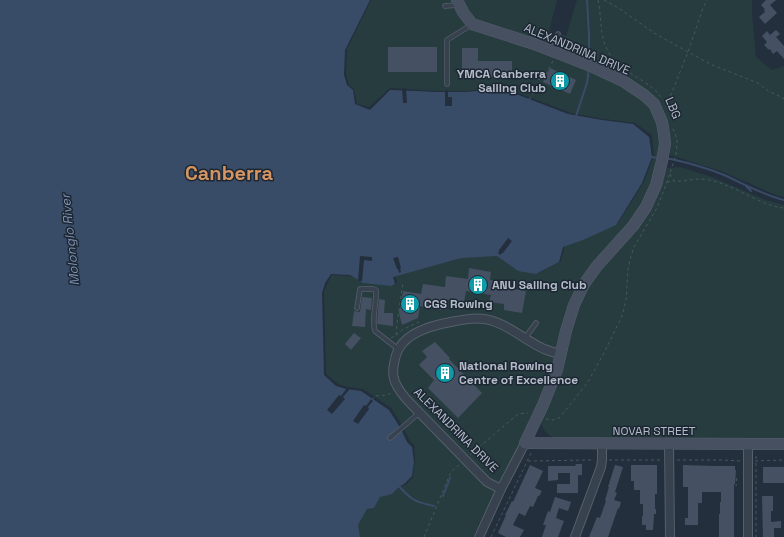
<svg xmlns="http://www.w3.org/2000/svg" width="784" height="537" viewBox="0 0 784 537" font-family="'Space Grotesk',sans-serif">
	<rect width="100%" height="100%" fill="#242f3e"/>
	<!-- green -->
	<g fill="#263c3f">
		<path d="M371 0H455L467 20 556 59 585 70 620 85 640 97 650 107 662 132 659 159 643 205 594 264 555 367 522 441 478 526 473 537H360L357 525 367 509 374 508 380 497 392 493 401 487 407 484 413 477 415 462 414 445 410 441 403 427 391 408 363 389 348 387 338 384 326 374 324 292 328 282 332 275 350 276 365 282 393 285 397 283 395 275 462 256 498 254 539 273 561 261 565 245 585 238 618 223 644 182 654 155 652 135 635 123 604 119 571 113 518 93 485 88 469 91H438L390 88 369 107 357 104 354 89 349 85 346 74 347 49Z"/>
		<path d="M461 0H557L549 31 566 36 577 0H752V14L756 57 772 70 784 66V197L776 195 721 171 670 155C670 143 671 129 665 117 662 111 657 105 653 98L476 21Z"/>
		<path d="M680 167 712 177 766 200 784 205V438L557 439C548 435 542 431 541 420L580 302 590 281 655 198 667 168Z"/>
	</g>
	<!-- water -->
	<path fill="#394c67" d="M0 0H370L345 50 344 75 347 85 353 90 355 104 370 110 390 90 416 91 436 92H466L485 90 516 94 568 114 602 120 633 124 649 137 652 157 642 183 616 225 583 240 563 247 559 262 536 274 518 271 497 256 461 258 393 277 395 284 391 286 363 283 350 275 331 274 325 283 322 293 324 375 336 386 346 389 361 391 389 410 401 429 407 442 412 447 414 462 412 476 404 484 400 486 392 494 380 497 374 508 367 509 358 525 360 537H0Z"/>
	<!-- pier -->
	<g fill="#242f3e">
		<path d="M402 88H406L407 103H403Z"/>
		<path d="M445 90H448V97H452V106H445Z"/>
		<path d="M508 238 512 241 503 253H502L500 255 498 253 499 251V250Z"/>
		<path d="M360 256 372 257V261L364 260 362 281H358Z"/>
		<path d="M398 257 401 268 400 269 401 272 399 273 398 269H397L393 258Z"/>
		<path d="M347 388 349 390 343 397 345 399 332 414 327 410 339 395 341 396Z"/>
		<path d="M371 399 373 401 368 407 369 409 358 424 353 421 364 405 366 406Z"/>
	</g>
	<g fill="none" stroke-linecap="round" stroke-linejoin="round">
		<!-- stream -->
		<g stroke="#394c67" stroke-width="2">
			<path d="M587 0 589 34V61"/>
			<path d="M576 116 587 83 589 69"/>
			<path d="M652 157 657 158"/>
			<path d="M668 159H671C689 163 707 168 724 175 744 184 763 195 784 200"/>
			<path d="M746 186 751 191"/>
			<path d="M398 485C411 500 415 502 434 506"/>
			<path d="M443 496 450 478"/>
		</g>
	</g>
	<!-- building -->
	<g fill="#455162">
		<path d="M766 0H776L770 5 777 13 765 24 759 17 765 12 764 10 765 9 761 5Z"/>
		<path d="M776 30 780 34 776 37 784 46V59L777 51 773 54 770 49 769 50 764 45 767 42 762 36 767 31 770 35Z"/>
		<rect x="388" y="47" width="49" height="25"/>
		<path d="M462 48H478V61H512V77H486V73H462Z"/>
		<path d="M550 68 576 80 570 94 543 82Z"/>
		<path d="M469 268 491 272 490 280 508 282 507 288 526 291 522 313 504 310V304L489 302 491 295 466 291 464 302 443 299 441 310 420 306 418 318 402 325 399 313 403 291 421 294 423 284 445 287 446 276 468 279Z"/>
		<path d="M362 297 372 298 371 310 366 309 365 327 352 326 354 311 360 312Z"/>
		<path d="M379 299 385 300 384 313H393V326L377 324Z"/>
		<path d="M354 333 361 338 351 350 345 344Z"/>
		<path d="M435 342 450 358 449 359 482 393 458 418 428 388 434 380 419 365 427 357 422 351Z"/>
		<path d="M576 464H582V475H578V493H557V484H570V473H558V480L548 481V466H575Z"/>
		<path d="M530 465 543 471 535 488 542 491 539 496H538L533 507 530 506 525 516 519 513 513 525 524 530 520 537H506L498 533 506 515H505L512 501 513 502Z"/>
		<path d="M615 465 623 467 615 492 617 493 614 500 621 502 619 509 618 508 608 537H589L597 517 600 518 606 501 605 500 609 487H608Z"/>
		<path d="M631 465H657V494H655V509H656V514H654L653 530H646V525H642V516H643V504H640V490H634V481H631Z"/>
		<path d="M683 465 715 466H735V470H736L735 484H734V537H719V514H720V502H721V492H702V503H698V525H685V518H688V487H683Z"/>
		<rect x="763" y="467" width="21" height="16"/>
		<path d="M762 496H773V511H771V522L781 521V528H774V537H763Z"/>
		<path d="M555 497 571 502 568 511 559 508 556 518 564 521 558 537H542L546 525H543L548 511 550 512Z"/>
	</g>
	<g fill="none" stroke-linecap="round" stroke-linejoin="round">
		<!-- lane casing -->
		<g stroke="#565f6c" stroke-width="5.5">
			<g id="lane">
				<path d="M445 6 458 5"/>
				<path d="M553 51 558 34"/>
				<path d="M447 84V40L471 25"/>
				<path d="M357 308 360 289H373L376 290C377 302 371 321 375 331L398 349"/>
				<path d="M525 338 536 323"/>
				<path d="M390 438 419 413"/>
			</g>
		</g>
		<!-- street casing -->
		<g stroke="#565f6c" stroke-width="10">
			<g id="street">
				<path d="M669 444 670 537"/>
				<path d="M748 444V537"/>
				<path d="M501 489 487 482 411 404C405 398 399 391 395 382 393 377 393 369 394 364 395 358 396 352 400 347 409 332 434 325 451 322 462 320 473 317 484 319 506 322 524 340 544 349 549 351 555 353 561 354"/>
				<path d="M479 537 501 489 525 443"/>
				<path d="M575 537 601 467 602 460V444"/>
			</g>
		</g>
		<!-- secondary casing -->
		<g stroke="#565f6c" stroke-width="12">
			<path id="secondary" d="M457 0 463 12 472 24 534 44 593 67 623 81 644 95 654 104 662 122 664 134 665 144 662 161 656 185 646 207 633 226 597 266 584 284 574 305 566 331 557 370 543 405 525 443 784 444"/>
		</g>
		<!-- path -->
		<g stroke="#44595c" stroke-width="1" stroke-dasharray="3 3" stroke-linecap="butt">
			<path d="M598 0C602 17 599 35 608 51 619 73 647 78 661 97"/>
			<path d="M604 0 617 7 654 33 688 52 710 64 758 83 768 91 781 97 784 99"/>
			<path d="M520 75 528 76 541 80H543L553 61"/>
			<path d="M530 100V98L541 81"/>
			<path d="M666 107 688 52 703 8 707 0"/>
			<path d="M670 174 674 181C684 182 690 179 699 179 707 179 716 181 723 184 743 191 763 206 784 208"/>
			<path d="M667 182 674 181"/>
			<path d="M396 335 404 329 419 322"/>
			<path d="M391 338 396 335 397 323 403 282"/>
			<path d="M372 400 375 396 386 395 392 393"/>
			<path d="M546 419 553 420 559 418 565 411 588 382 606 349 622 316 626 300 628 269 631 256 634 247 657 208 667 182 676 155 677 144V139L672 126"/>
			<path d="M470 455 518 414 528 413"/>
			<path d="M756 459V453"/>
			<path d="M609 460H661"/>
			<path d="M677 460H722L741 461"/>
			<path d="M528 461 593 460"/>
			<path d="M755 461 784 460"/>
			<path d="M756 463V537"/>
			<path d="M732 477H737L736 486"/>
			<path d="M424 537 449 476 453 470 459 465"/>
			<path d="M491 537 531 453"/>
		</g>
		<!-- lane -->
		<use href="#lane" stroke="#38414e" stroke-width="4"/>
		<!-- street -->
		<use href="#street" stroke="#38414e" stroke-width="8"/>
		<!-- secondary -->
		<use href="#secondary" stroke="#465061" stroke-width="11"/>
	</g>
	<!-- icons -->
	<defs>
		<g id="building-disc" transform="scale(1)"><circle r="9.5" fill="#0f9aa8" stroke="#1d2633"/><path d="M-4-6H4V6H1V3H-1V6H-4ZM-2.5-4.3h1.7v1.8h-1.7ZM.8-4.3h1.7v1.8H.8ZM-2.5-1h1.7V.8h-1.7ZM.8-1h1.7V.8H.8Z" fill="#fff"/></g>
	</defs>
	<g fill-rule="evenodd">
		<use href="#building-disc" x="560" y="81"/>
		<use href="#building-disc" x="478" y="285"/>
		<use href="#building-disc" x="410" y="304"/>
		<use href="#building-disc" x="445" y="373"/>
	</g>
	<g text-anchor="middle" dominant-baseline="central" stroke-width="3" stroke-linejoin="round" paint-order="stroke">
		<!-- street labels -->
		<g font-size="12" fill="#b4bcc9" stroke="#1d2633">
			<text transform="translate(577 49) rotate(23)">ALEXANDRINA DRIVE</text>
			<text transform="translate(673 108) rotate(67)">LBG</text>
			<text transform="translate(456 430) rotate(45)">ALEXANDRINA DRIVE</text>
			<text x="654" y="431">NOVAR STREET</text>
		</g>
		<!-- poi labels -->
		<g font-size="12" font-weight="bold" fill="#b4bcc9" stroke="#1d2633" text-anchor="start">
			<text x="546" y="74" text-anchor="end">YMCA Canberra<tspan x="546" dy="14">Sailing Club</tspan></text>
			<text x="492" y="285">ANU Sailing Club</text>
			<text x="424" y="304">CGS Rowing</text>
			<text x="459" y="366">National Rowing<tspan x="459" dy="14">Centre of Excellence</tspan></text>
		</g>
		<!-- water labels -->
		<g font-size="13" font-style="italic" fill="#7c92b1" stroke="#1d2633">
			<text transform="translate(70 240) rotate(-96)">Molonglo River</text>
		</g>
		<!-- town labels -->
		<g font-size="20" font-weight="bold" fill="#d59563" stroke="#1d2633">
			<text x="229" y="173">Canberra</text>
		</g>
	</g>
</svg>
